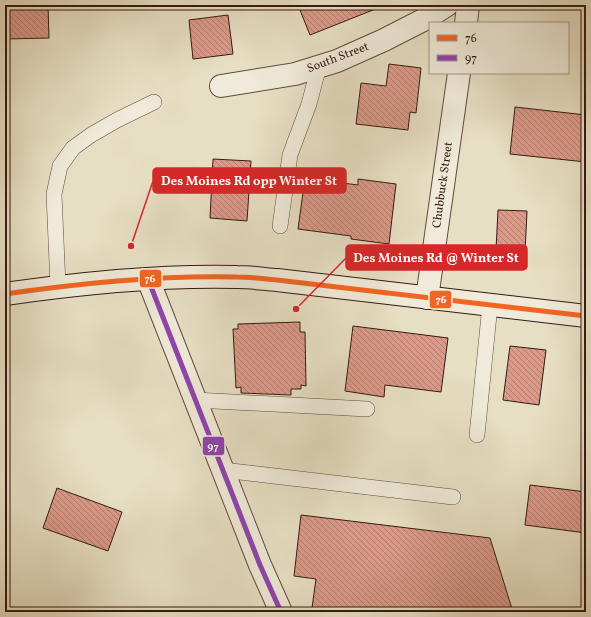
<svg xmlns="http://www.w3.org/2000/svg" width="591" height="617" viewBox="0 0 591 617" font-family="Vollkorn,serif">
	<defs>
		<pattern id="building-back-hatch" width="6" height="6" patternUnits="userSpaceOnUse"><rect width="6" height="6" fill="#da9a8a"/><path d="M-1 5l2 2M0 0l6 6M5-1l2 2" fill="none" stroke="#b27d6f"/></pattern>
	</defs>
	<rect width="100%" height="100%" fill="#e7dfc4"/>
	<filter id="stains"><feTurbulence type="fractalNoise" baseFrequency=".005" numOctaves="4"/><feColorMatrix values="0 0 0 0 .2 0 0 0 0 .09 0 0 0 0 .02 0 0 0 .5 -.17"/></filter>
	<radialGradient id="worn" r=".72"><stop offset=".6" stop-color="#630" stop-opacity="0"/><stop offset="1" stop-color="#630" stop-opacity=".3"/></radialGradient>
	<!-- building -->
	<g fill="url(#building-back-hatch)" stroke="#36190e">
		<path d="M5 5H48L49 38 5 39Z"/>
		<path d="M298 5H382L383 6 310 35Z"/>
		<path d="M228 15 233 54 193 59 189 20Z"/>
		<path d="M389 64 421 68 416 113 410 112 408 130 356 124 361 83 386 86Z"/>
		<path d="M515 107 586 115V162L510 154Z"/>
		<path d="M213 159 251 161 247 221 210 218Z"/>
		<path d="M305 178 358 185V179L396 184 389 244 351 239V236L298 229Z"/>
		<path d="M498 210 527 211 525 252 496 250Z"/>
		<path d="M300 322V332H305L306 386 301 385V389H291V395L241 393V387L236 388 233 329H238V324Z"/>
		<path d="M353 326 448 338 441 392 385 385 384 397 345 391Z"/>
		<path d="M510 346 546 350 539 405 503 400Z"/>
		<path d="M530 485 586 492V533L525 525Z"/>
		<path d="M57 488 122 512 108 551 43 528Z"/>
		<path d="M301 515 490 538 513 612H342L312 608 316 579 294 576Z"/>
	</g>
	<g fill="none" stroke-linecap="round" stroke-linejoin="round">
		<!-- lane casing -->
		<g stroke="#624a3c" stroke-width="16">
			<g id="lane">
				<path d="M280 226 290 155 309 104 319 66"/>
				<path d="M58 286 54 194 60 166 73 148 91 135 117 120 154 102"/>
				<path d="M195 400 367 409"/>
				<path d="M477 435 490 305"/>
				<path d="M223 470 453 497"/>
			</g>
		</g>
		<!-- street casing -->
		<g stroke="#624a3c" stroke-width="24">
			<g id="street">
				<path d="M466 23 468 5"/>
				<path d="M221 86 295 74 337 61 384 40 427 18 447 5"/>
				<path d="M148 279 260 565 281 612"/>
				<path d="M427 298 459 73"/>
			</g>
		</g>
		<!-- secondary casing -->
		<g stroke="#36190e" stroke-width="24">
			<path id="secondary" d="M5 294C81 283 160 275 237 277 251 277 264 279 277 280L586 316"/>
		</g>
		<!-- lane -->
		<use href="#lane" stroke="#efead9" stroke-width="15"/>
		<!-- street -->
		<use href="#street" stroke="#efead9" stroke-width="22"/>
		<!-- secondary -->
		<use href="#secondary" stroke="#efead9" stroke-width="22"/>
		<!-- bus-1 casing -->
		<g stroke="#efead9" stroke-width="8">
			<path id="bus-1" d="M5 294C81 283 160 275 237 277 251 277 264 279 277 280L586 316"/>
		</g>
		<!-- bus-2 casing -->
		<g stroke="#efead9" stroke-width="8">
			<path id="bus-2" d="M148 279 260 565 281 612"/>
		</g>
		<!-- bus-1 -->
		<use href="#bus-1" stroke="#f26522" stroke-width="5"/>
		<!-- bus-2 -->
		<use href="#bus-2" stroke="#8e44ad" stroke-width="5"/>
	</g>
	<g text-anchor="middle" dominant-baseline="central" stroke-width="3" stroke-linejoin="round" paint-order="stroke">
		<!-- street labels -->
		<g font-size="12" fill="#36190e" stroke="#efead9">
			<text transform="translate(338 58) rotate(-21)">South Street</text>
			<text transform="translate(443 185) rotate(-82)">Chubbuck Street</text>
		</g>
	</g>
	<!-- callouts -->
	<path fill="none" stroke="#d62828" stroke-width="1.5" d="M131 246L153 181M296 309L346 258"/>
	<g fill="#d62828" stroke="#efead9" stroke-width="1.5">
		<circle cx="131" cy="246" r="4"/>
		<circle cx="296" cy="309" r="4"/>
	</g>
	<g fill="#d62828" stroke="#d62828" stroke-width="1.5">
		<rect x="153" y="168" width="193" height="25" rx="4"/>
		<rect x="346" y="245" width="181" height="25" rx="4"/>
	</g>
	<g font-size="13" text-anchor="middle" font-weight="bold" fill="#fff">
		<text x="249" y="185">Des Moines Rd opp Winter St</text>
		<text x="436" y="262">Des Moines Rd @ Winter St</text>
	</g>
	<g stroke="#efead9" stroke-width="1.5">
		<rect x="139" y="269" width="23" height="19" rx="4" fill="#f26522"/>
		<rect x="429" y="290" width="23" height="19" rx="4" fill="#f26522"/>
		<rect x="202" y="436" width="23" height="20" rx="4" fill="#8e44ad"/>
	</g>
	<g font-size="11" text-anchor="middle" font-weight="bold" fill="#fff">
		<text x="150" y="282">76</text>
		<text x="441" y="303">76</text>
		<text x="213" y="450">97</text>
	</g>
	<!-- margin -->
	<rect width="591" height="617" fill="none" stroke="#e7dfc4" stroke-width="20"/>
	<rect x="6" y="6" width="579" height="605" fill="none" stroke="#36190e" stroke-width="2"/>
	<rect x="10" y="10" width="571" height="597" fill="none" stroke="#36190e"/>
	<!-- legend -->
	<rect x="429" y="22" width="140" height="52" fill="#efead9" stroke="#a59688"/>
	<rect x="437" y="35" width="20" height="6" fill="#f26522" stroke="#a59688"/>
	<text x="465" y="42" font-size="12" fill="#36190e">76</text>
	<rect x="437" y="55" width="20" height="6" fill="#8e44ad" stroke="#a59688"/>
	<text x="465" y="62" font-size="12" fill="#36190e">97</text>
	<rect width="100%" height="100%" filter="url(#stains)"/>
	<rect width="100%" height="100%" fill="url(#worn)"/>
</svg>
